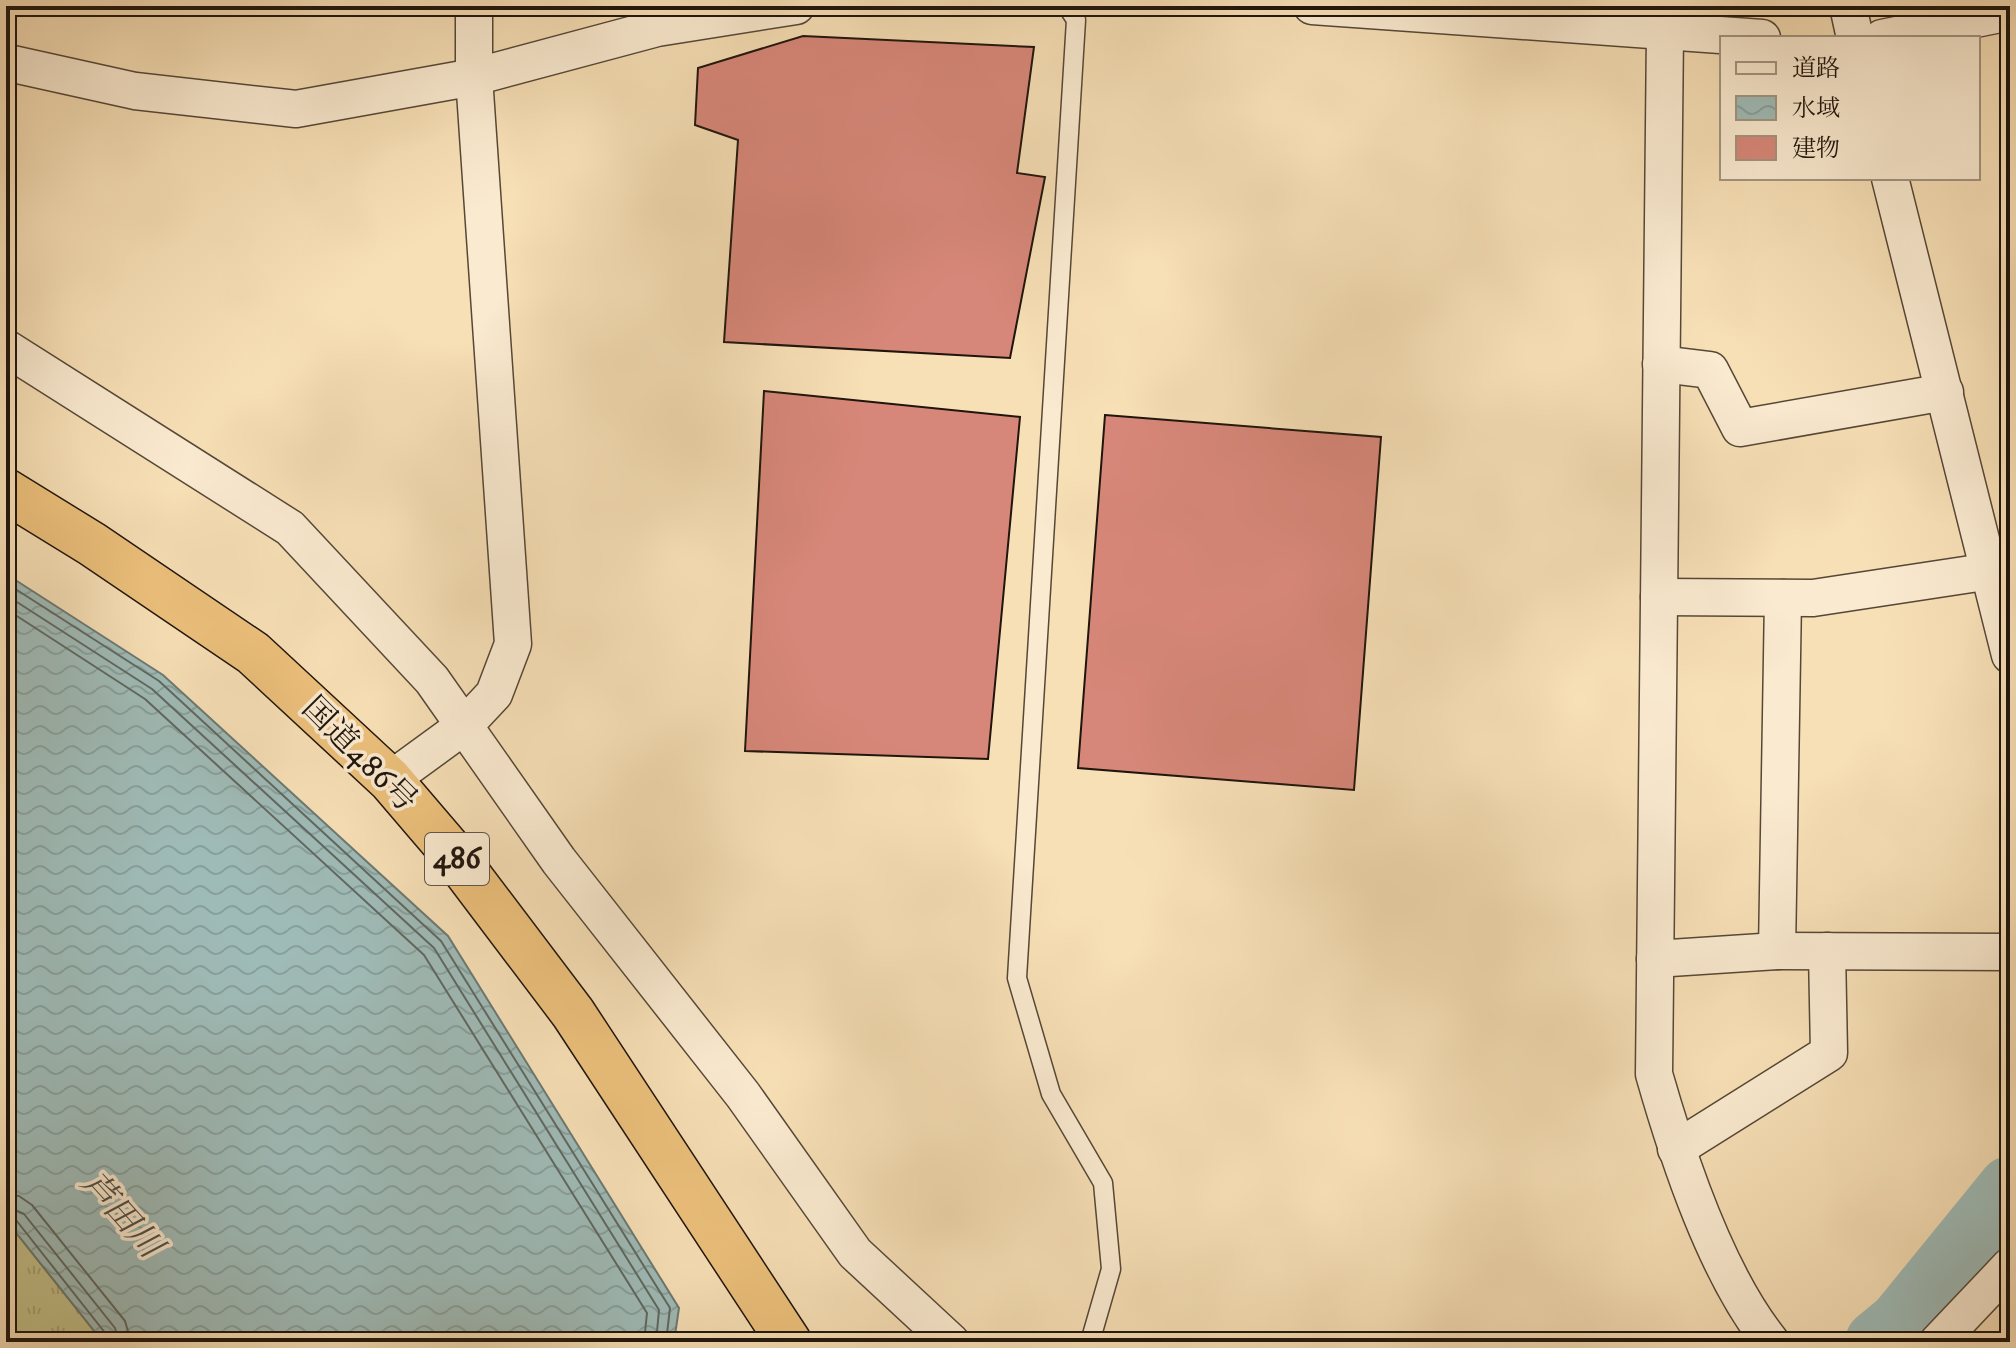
<svg xmlns="http://www.w3.org/2000/svg" width="2016" height="1348" viewBox="0 0 2016 1348" font-family="'IM FELL DW Pica','Noto Serif JP',serif">
	<defs>
		<pattern id="grass-tufts" width="24" height="20" patternUnits="userSpaceOnUse" patternTransform="scale(2)"><rect width="24" height="20" fill="#c3c089"/><path d="M3 7l-1-3M5 7V3M7 7l1-3M15 17l-1-3M17 17v-4M19 17l1-3" fill="none" stroke="#a7a475"/></pattern>
		<pattern id="water-waves" width="16" height="10" patternUnits="userSpaceOnUse" patternTransform="scale(2)"><rect width="16" height="10" fill="#9fbbb7"/><path d="M0 5q4-4 8 0t8 0" fill="none" stroke="#88a09c"/></pattern>
	</defs>
	<rect width="100%" height="100%" fill="#f7dfb6"/>
	<filter id="stains"><feTurbulence type="fractalNoise" baseFrequency=".0025" numOctaves="4"/><feColorMatrix values="0 0 0 0 .2 0 0 0 0 .09 0 0 0 0 .02 0 0 0 .5 -.17"/></filter>
	<radialGradient id="worn" r=".72"><stop offset=".6" stop-color="#630" stop-opacity="0"/><stop offset="1" stop-color="#630" stop-opacity=".3"/></radialGradient>
	<!-- grass -->
	<path fill="url(#grass-tufts)" stroke="#716a4b" stroke-width="2" d="M6 1220 103 1342H6Z"/>
	<!-- water -->
	<path fill="url(#water-waves)" stroke="#6c7973" stroke-width="2" d="M6 574 163 675 448 936 679 1308 674 1342H103L6 1220Z"/>
	<g fill="none" stroke-linecap="round" stroke-linejoin="round">
		<!-- shore -->
		<g stroke="#5f6862" stroke-width="2">
			<path d="M6 583 159 681 441 941 670 1308 666 1342"/>
			<path d="M6 595 152 689 434 948 659 1310 656 1342"/>
			<path d="M6 609 145 699 424 955 647 1313 644 1342"/>
			<path d="M6 1194 19 1196 32 1205 125 1321 131 1342"/>
			<path d="M6 1206 24 1214 115 1328 119 1342"/>
			<path d="M6 1216 16 1220 106 1334 108 1342"/>
		</g>
		<!-- river -->
		<path stroke="#9fbbb7" stroke-width="64" d="M1877 1342 1900 1323 2010 1188"/>
	</g>
	<!-- building -->
	<g fill="#d78779" stroke="#1f150d" stroke-width="2">
		<path d="M803 36 1034 47 1017 173 1045 177 1010 358 724 342 738 140 695 125 698 68Z"/>
		<path d="M764 391 1020 417 988 759 745 751Z"/>
		<path d="M1105 415 1381 437 1354 790 1078 768Z"/>
	</g>
	<g fill="none" stroke-linecap="round" stroke-linejoin="round">
		<!-- service casing -->
		<g stroke="#554837" stroke-width="21">
			<path id="service" d="M1067 6 1076 20 1017 978 1051 1094 1103 1183 1111 1269 1090 1342"/>
		</g>
		<!-- minor casing -->
		<g stroke="#554837" stroke-width="39">
			<g id="minor">
				<path d="M1312 6 1762 38"/>
				<path d="M1848 6 1855 38"/>
				<path d="M1665 32 1654 1074C1678 1158 1716 1274 1771 1342"/>
				<path d="M1882 38 2010 12"/>
				<path d="M6 65 13 64 135 91 296 109 474 77 657 28 796 6"/>
				<path d="M1890 178 2010 655"/>
				<path d="M6 348 290 528 432 680 559 861 743 1095 855 1253 951 1342"/>
				<path d="M1661 364 1710 370 1740 428 1945 392"/>
				<path d="M1659 597 1813 598 1991 571 2010 561"/>
				<path d="M390 780 464 726 494 694 513 644 474 77V6"/>
				<path d="M1777 951 1783 598"/>
				<path d="M1655 959 1777 951 2010 952"/>
				<path d="M1676 1149 1829 1053 1827 951"/>
				<path d="M1938 1342 2010 1266"/>
			</g>
		</g>
		<!-- trunk casing -->
		<g stroke="#1f150d" stroke-width="47">
			<path id="trunk" d="M6 491 92 544 253 653 390 780 449 849 573 1013 789 1342"/>
		</g>
		<!-- service -->
		<use href="#service" stroke="#faead0" stroke-width="18"/>
		<!-- minor -->
		<use href="#minor" stroke="#faead0" stroke-width="36"/>
		<!-- trunk -->
		<use href="#trunk" stroke="#ecc07b" stroke-width="44"/>
	</g>
	<g text-anchor="middle" dominant-baseline="central" stroke-width="7" stroke-linejoin="round" paint-order="stroke">
		<!-- shield labels -->
		<rect fill="#faead0" stroke="#615548" stroke-width="2" x="425" y="833" width="64" height="52" rx="6"/>
		<g font-size="30" font-weight="bold" fill="#1f150d">
			<text x="457" y="859">486</text>
		</g>
		<!-- street labels -->
		<g font-size="32" fill="#1f150d" stroke="#faead0">
			<text transform="translate(359 755) rotate(45)">国道486号</text>
		</g>
		<!-- water labels -->
		<g font-size="34" font-style="italic" fill="#4c4f48" stroke="#faead0">
			<text transform="translate(121 1215) rotate(48)">芦田川</text>
		</g>
	</g>
	<!-- margin -->
	<rect width="2016" height="1348" fill="none" stroke="#f7dfb6" stroke-width="32"/>
	<rect x="8" y="8" width="2000" height="1332" fill="none" stroke="#1f150d" stroke-width="4"/>
	<rect x="16" y="16" width="1984" height="1316" fill="none" stroke="#1f150d" stroke-width="2"/>
	<!-- legend -->
	<rect x="1720" y="36" width="260" height="144" fill="#faead0" stroke="#a29582" stroke-width="2"/>
	<rect x="1736" y="62" width="40" height="12" fill="#faead0" stroke="#a29582" stroke-width="2"/>
	<text x="1792" y="76" font-size="24" fill="#1f150d">道路</text>
	<rect x="1736" y="96" width="40" height="24" fill="url(#water-waves)" stroke="#a29582" stroke-width="2"/>
	<text x="1792" y="116" font-size="24" fill="#1f150d">水域</text>
	<rect x="1736" y="136" width="40" height="24" fill="#d78779" stroke="#a29582" stroke-width="2"/>
	<text x="1792" y="156" font-size="24" fill="#1f150d">建物</text>
	<rect width="100%" height="100%" filter="url(#stains)"/>
	<rect width="100%" height="100%" fill="url(#worn)"/>
</svg>
